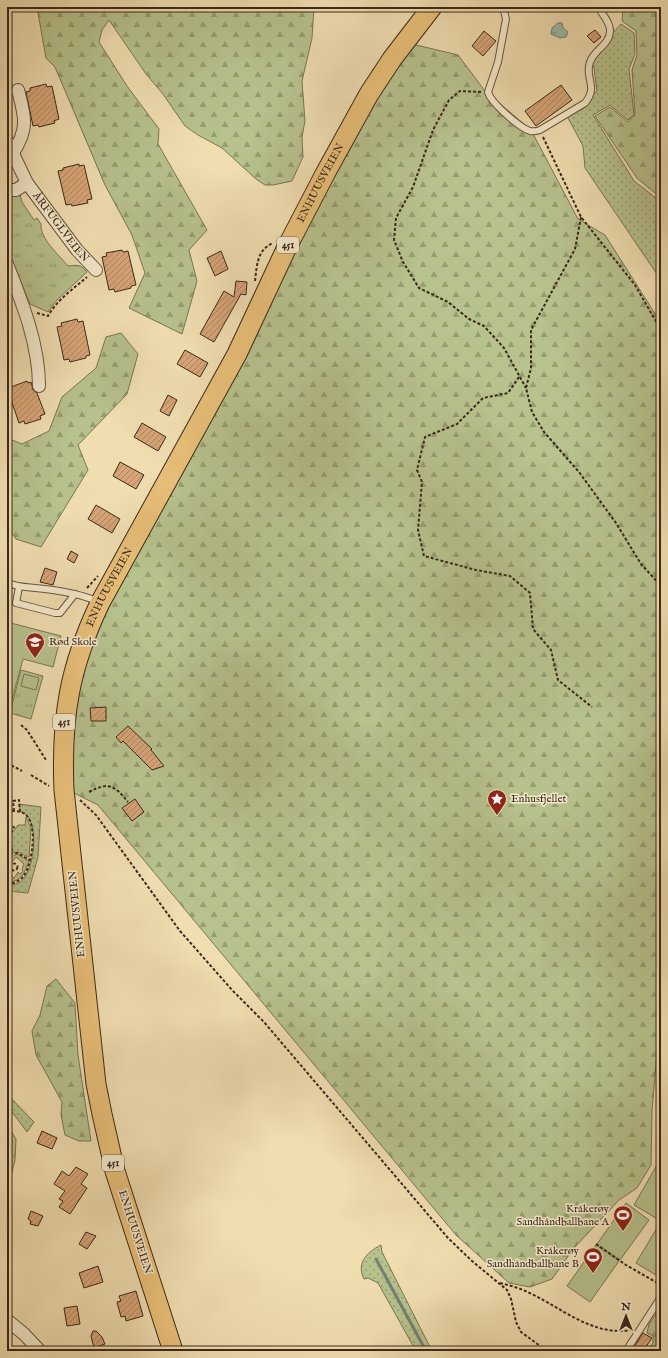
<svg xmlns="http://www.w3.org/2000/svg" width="668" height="1358" viewBox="0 0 668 1358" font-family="'IM FELL English',serif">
	<defs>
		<pattern id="grass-dots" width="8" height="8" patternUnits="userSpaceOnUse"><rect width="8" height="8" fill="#b7c28d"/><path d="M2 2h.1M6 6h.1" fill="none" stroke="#969e72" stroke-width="1.8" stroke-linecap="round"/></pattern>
		<pattern id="forest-firs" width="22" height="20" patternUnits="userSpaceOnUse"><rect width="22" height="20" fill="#b7c28d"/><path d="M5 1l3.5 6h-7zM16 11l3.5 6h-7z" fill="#969e72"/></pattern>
		<pattern id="park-tufts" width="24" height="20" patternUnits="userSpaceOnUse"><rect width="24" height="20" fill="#b7c28d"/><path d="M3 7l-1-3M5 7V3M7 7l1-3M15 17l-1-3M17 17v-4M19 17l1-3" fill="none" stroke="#969e72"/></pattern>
		<pattern id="water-ripples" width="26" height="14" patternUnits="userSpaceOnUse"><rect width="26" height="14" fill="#9abcac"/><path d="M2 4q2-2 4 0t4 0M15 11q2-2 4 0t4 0" fill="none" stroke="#7f998b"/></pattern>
		<pattern id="building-hatch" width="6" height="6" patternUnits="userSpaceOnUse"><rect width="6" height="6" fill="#d7a577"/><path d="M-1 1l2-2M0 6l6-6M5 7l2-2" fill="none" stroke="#b08661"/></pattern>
	</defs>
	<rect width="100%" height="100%" fill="#f0deb1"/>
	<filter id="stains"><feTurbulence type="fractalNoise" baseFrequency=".005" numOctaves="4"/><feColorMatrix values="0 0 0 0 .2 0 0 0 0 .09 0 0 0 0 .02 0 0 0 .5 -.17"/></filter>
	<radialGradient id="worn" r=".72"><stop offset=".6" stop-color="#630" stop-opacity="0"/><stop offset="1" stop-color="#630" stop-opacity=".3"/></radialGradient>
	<!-- grass -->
	<g fill="url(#grass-dots)" stroke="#7a7554">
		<path d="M621 24 634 33 635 54 629 69 634 115 628 120 610 105 593 115 634 181 661 202V280L585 168 583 146 567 116 585 103 597 91 594 68 591 63 593 55Z"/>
		<path d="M19 804 41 807 38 857 28 893 7 891V885C12 885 18 884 22 881 35 868 41 817 20 811Z"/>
		<path d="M26 817 31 828 29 857 18 852 14 853 11 846 7 844V837L13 832 18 825H25Z"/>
		<path d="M17 854 29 861C24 873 22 882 7 882V872L14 878 18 872 20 874 23 871 22 869 24 864 16 857 12 862 9 858Z"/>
		<path d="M7 1094 34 1122 27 1132 7 1105Z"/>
		<path d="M381 1245 382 1252 432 1351H416L378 1283 368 1278 364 1279C356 1263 367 1252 381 1245Z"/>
	</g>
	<!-- forest -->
	<g fill="url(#forest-firs)" stroke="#7a7554">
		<path d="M37 7H314L312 38 302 81 305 121 302 137 303 157 292 181 273 185H265L256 179 222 148 198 135 185 126 163 94 146 74 109 20 102 30 99 42 127 86 159 129 158 144 207 230 189 250 197 281 182 334 129 308 145 273 132 235 105 185 55 67 46 58Z"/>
		<path d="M623 7H661V198L637 178 595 116 610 107 628 122 635 114 632 70 637 55 636 31 622 21Z"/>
		<path d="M412 44 458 55 485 91 531 130 578 219 605 235 661 323V1048L657 1052 652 1111 651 1165 637 1188 619 1200 574 1248 552 1279 530 1287 509 1283 456 1235 98 805 70 791 66 742 84 645 392 68Z"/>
		<path d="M121 333 138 354 127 394 78 445 88 470 41 547 16 539 7 525V438L22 444 49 431 62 397 96 368 106 337Z"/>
		<path d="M56 979 75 1003 78 1055 91 1141H79L65 1135 61 1115 62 1102 36 1055 32 1031 40 1015 47 986Z"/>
		<path d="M7 1124 16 1139 15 1160 7 1191Z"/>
		<path d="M661 1307V1351H648L653 1343V1336L647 1333 649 1324Z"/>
	</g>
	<!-- park -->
	<g fill="url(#park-tufts)" stroke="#7a7554">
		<path d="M7 195H20L22 202 34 220 37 218 41 224C40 239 59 255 68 266 77 265 81 264 87 272L57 300 48 312 30 304 7 248Z"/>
		<path d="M21 670 43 676 31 719 10 713Z"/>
	</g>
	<!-- pitch -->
	<g fill="#b7c28d" stroke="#7a7554">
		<path d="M7 622 61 636 53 667 23 659 7 718Z"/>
		<path d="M24 674 39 678 36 690 21 686Z"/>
		<path d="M661 1158V1221L634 1205Z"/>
		<path d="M626 1203 649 1220 620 1260 597 1244Z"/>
		<path d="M660 1223 661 1224V1278L636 1263Z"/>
		<path d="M596 1245 619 1261 590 1302 567 1286Z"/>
	</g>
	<!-- water -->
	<path fill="url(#water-ripples)" stroke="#748172" d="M558 23H562L563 28 568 32 566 37 560 38 551 34 552 28Z"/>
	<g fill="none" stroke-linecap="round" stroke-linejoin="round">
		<!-- stream -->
		<path stroke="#748172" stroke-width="3" d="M376 1259 426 1351"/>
	</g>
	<!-- building -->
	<g fill="url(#building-hatch)" stroke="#3c281b">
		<path d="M595 30 601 37 594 43 587 36Z"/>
		<path d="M484 31 496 41 483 56 472 46Z"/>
		<path d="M46 84 47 87 52 86 59 119 54 121 55 123 39 127 38 125 33 126 26 92 30 91V88Z"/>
		<path d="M561 85 572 100 536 126 525 111Z"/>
		<path d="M79 164V166L84 165 92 199 87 200 88 203 72 206 71 204 66 205 58 171 63 170V168Z"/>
		<path d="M122 250 123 252 128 251 136 285 131 286V288L115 292 114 289 109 290 102 257 107 256 106 253Z"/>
		<path d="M221 251 228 269 215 276 207 258Z"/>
		<path d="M236 281 247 282 246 295 241 294 214 342 200 334 224 291 234 297Z"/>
		<path d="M77 319 78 322 83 321 90 355 86 356V358L70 362 69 359 64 360 57 327 62 326 61 323Z"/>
		<path d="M185 350 208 363 200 377 177 364Z"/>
		<path d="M27 381 28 383 31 382 33 390 37 393 45 414 40 416 41 419 25 424 24 421 19 423 8 391 12 389 11 387Z"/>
		<path d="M168 395 177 400 169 416 160 411Z"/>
		<path d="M142 423 166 437 158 451 134 437Z"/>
		<path d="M120 462 144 475 136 489 113 476Z"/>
		<path d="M96 505 120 519 112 533 88 519Z"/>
		<path d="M71 551 78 555 74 563 67 559Z"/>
		<path d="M45 568 57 572 53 585 40 582Z"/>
		<path d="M106 707V721H91L90 708Z"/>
		<path d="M128 726 152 749 151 750 164 766 152 770 123 741 121 743 116 737Z"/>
		<path d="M135 799 144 812 132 821 122 808Z"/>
		<path d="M42 1131 57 1138 52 1149 37 1143Z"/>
		<path d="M76 1167 88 1174 81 1184 87 1188 70 1214 59 1207 63 1201 59 1199 65 1191 54 1184 62 1171 69 1176Z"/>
		<path d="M31 1211 43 1216 38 1226 30 1224 31 1221 28 1219Z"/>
		<path d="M86 1232 96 1236 87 1249 79 1244Z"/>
		<path d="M98 1266 103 1282 84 1288 79 1273Z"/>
		<path d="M136 1291 143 1316 126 1321 125 1316 121 1317 117 1302 121 1301 119 1296Z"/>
		<path d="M77 1306 80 1324 67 1326 64 1308Z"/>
		<path d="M93 1331H96L102 1337 105 1344 94 1348 91 1336Z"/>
		<path d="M643 1333 652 1338 643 1351H641L634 1347Z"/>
	</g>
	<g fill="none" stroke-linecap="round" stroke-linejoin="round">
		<!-- service casing -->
		<g stroke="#695640" stroke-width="8">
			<g id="service">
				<path d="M503 7 506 19 498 62 488 92C491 103 520 128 530 131 534 132 537 131 540 130L585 103C599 86 584 78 590 62 594 50 609 45 610 32 611 23 602 14 598 7"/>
				<path d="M8 583C18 587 25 587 35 588 57 590 79 593 99 602"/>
				<path d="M19 587 16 603 55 613H60L75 594"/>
				<path d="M626 1351 661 1297"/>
			</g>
		</g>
		<!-- minor casing -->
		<g stroke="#695640" stroke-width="14">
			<g id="minor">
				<path id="s1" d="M7 141 27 183 77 250 96 270"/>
				<path d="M13 153C29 128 25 117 18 90"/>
				<path d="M7 190H16L27 183"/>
				<path d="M7 264C22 302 39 344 39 386"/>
				<path d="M7 1320 24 1334 40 1351"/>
			</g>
		</g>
		<!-- primary casing -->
		<g stroke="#3c281b" stroke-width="21">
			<g id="primary">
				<path id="s2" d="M173 1351 115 1171 102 1114 96 1084 64 790C61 718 69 668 100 603L237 354 287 247 326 172 369 94 392 59 432 7"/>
			</g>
		</g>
		<!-- path -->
		<g stroke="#3c281b" stroke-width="2" stroke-dasharray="3 2" stroke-linecap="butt">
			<path d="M481 92 460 91 449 100 433 130 413 187 396 218 394 240 403 262 419 288 448 302 469 319 484 326 504 348 526 388"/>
			<path d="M543 137 581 217 635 285 661 330"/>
			<path d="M581 217 575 249 531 330V368L526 388 532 412 544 432 579 472 616 523 641 564 661 586"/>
			<path d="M255 281C257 265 257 250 273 243"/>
			<path d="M37 313 48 316C57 300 73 289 87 277"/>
			<path d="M519 377 508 393 483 398 457 424 425 437 417 470 422 482 418 530 424 556 476 570 510 576 530 593 533 629 551 650 558 680 592 707"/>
			<path d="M87 588 98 576"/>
			<path d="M21 725 27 730 46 760"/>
			<path d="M7 763 22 771"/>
			<path d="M31 775 49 786"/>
			<path d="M89 792C109 781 115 786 128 802"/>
			<path d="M80 800 96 815 180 931 233 991 264 1022 448 1238 472 1261 507 1290 511 1299 516 1322 521 1332 547 1351"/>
			<path d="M7 810C12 811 21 811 25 814 36 822 33 849 30 860"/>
			<path d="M14 811 13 801 19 800 20 812"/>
			<path d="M7 836 13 830 14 826"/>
			<path d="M7 845 11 847 12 850 10 854 7 855"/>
			<path d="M7 859 11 864"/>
			<circle cx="14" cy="867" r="3.5"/>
			<path d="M7 884C22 883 27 874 30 860L17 853 10 854"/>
			<path d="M596 1244 626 1265 661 1285"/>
			<path d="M500 1283C508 1285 516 1287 523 1290 557 1304 591 1337 631 1330"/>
		</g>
		<!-- service -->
		<use href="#service" stroke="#f5eacc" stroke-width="6"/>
		<!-- minor -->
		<use href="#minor" stroke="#f5eacc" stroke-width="12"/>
		<!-- primary -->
		<use href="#primary" stroke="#e8bf78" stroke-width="19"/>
	</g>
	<!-- icons -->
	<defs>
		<g id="school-pin" transform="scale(1)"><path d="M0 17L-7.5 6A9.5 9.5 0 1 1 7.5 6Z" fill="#8f2418" stroke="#f5eacc"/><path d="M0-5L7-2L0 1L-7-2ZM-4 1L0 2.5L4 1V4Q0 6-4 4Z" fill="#fff"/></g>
		<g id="sight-pin" transform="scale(1)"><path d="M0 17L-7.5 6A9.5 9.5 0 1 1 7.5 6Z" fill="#8f2418" stroke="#f5eacc"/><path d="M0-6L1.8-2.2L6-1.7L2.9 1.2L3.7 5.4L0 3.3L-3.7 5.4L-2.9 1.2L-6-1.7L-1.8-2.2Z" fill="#fff"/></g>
		<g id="stadium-pin" transform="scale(1)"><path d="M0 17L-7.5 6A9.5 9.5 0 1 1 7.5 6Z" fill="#8f2418" stroke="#f5eacc"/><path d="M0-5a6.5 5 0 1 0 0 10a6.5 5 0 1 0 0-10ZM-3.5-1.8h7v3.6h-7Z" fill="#fff"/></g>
	</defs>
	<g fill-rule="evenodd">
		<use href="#school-pin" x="35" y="642"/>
		<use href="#sight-pin" x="497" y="799"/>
		<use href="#stadium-pin" x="623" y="1215"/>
		<use href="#stadium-pin" x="593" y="1257"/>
	</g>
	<g text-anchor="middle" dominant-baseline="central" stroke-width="3" stroke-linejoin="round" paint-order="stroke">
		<!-- shield labels -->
		<g fill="#f5eacc" stroke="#746250" stroke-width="1">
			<rect x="277" y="237" width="22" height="16" rx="3"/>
			<rect x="53" y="714" width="22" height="16" rx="3"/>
			<rect x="102" y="1155" width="22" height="16" rx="3"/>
		</g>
		<g font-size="10" font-weight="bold" fill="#3c281b">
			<text x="288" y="245">451</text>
			<text x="64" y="722">451</text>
			<text x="113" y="1163">451</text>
		</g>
		<!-- street labels -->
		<g font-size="11" fill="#3c281b" stroke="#f5eacc">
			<text stroke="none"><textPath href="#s2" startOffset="1241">ENHUUSVEIEN</textPath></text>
			<text stroke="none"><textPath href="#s1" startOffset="102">ÅRFUGLVEIEN</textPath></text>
			<text stroke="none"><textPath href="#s2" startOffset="785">ENHUUSVEIEN</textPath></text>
			<text transform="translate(77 914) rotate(-96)">ENHUUSVEIEN</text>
			<text transform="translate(135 1232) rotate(72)">ENHUUSVEIEN</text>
		</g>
		<!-- poi labels -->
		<g font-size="11" fill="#3c281b" stroke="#f5eacc" text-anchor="start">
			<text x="49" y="642">Rød Skole</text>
			<text x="511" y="799">Enhusfjellet</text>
			<text x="609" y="1209" text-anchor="end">Kråkerøy<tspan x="609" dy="13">Sandhåndballbane A</tspan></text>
			<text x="579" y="1251" text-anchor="end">Kråkerøy<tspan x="579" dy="13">Sandhåndballbane B</tspan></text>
		</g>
	</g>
	<!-- margin -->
	<rect width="668" height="1358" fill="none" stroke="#f0deb1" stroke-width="24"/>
	<rect x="8" y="8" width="652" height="1342" fill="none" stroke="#3c281b" stroke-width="2"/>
	<rect x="12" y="12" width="644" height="1334" fill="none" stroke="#3c281b"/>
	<!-- north arrow -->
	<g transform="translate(626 1316)" stroke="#f5eacc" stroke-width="3" paint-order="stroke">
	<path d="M0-3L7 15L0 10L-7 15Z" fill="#3c281b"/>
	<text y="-6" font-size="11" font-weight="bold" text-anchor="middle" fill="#3c281b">N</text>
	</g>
	<rect width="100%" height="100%" filter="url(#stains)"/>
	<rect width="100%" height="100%" fill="url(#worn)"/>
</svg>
